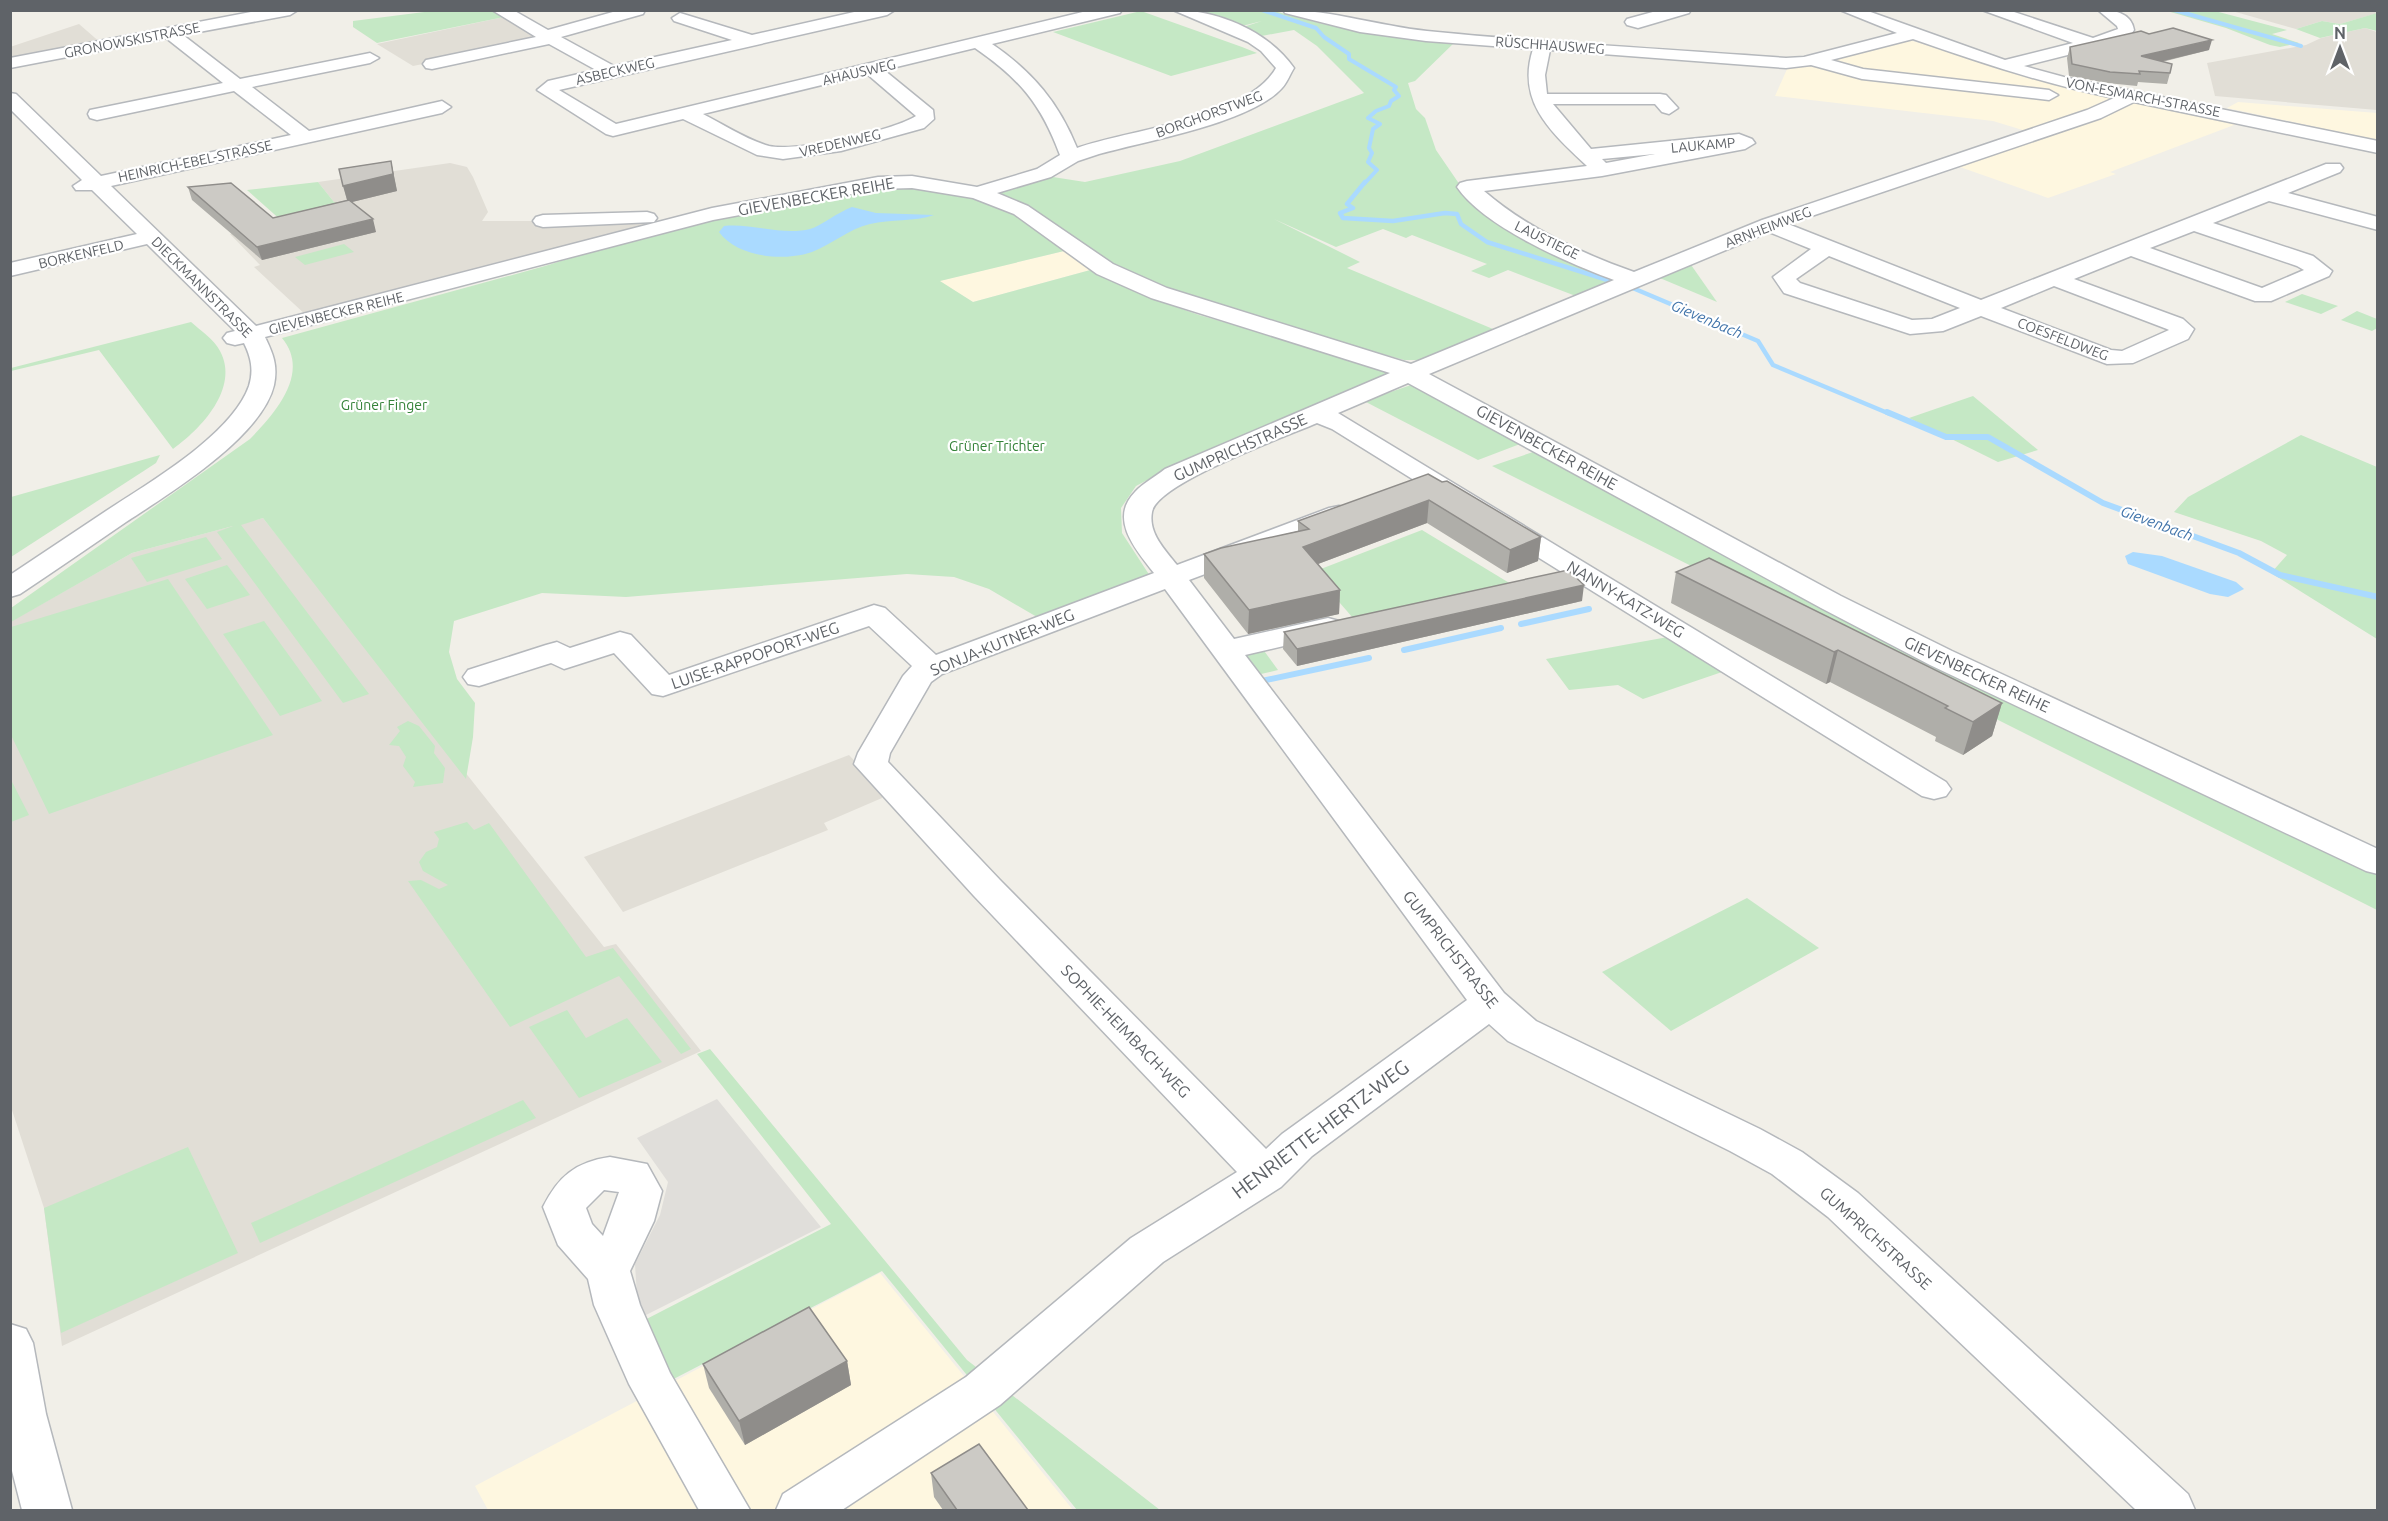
<svg xmlns="http://www.w3.org/2000/svg" width="2388" height="1521" viewBox="0 0 2388 1521" font-family="Ubuntu,sans-serif">
	<rect width="100%" height="100%" fill="#f1efe8"/>
	<!-- commercial -->
	<g fill="#fef7e0">
		<path d="M1899 37 2059 85 2167 110 2242 122 2110 172 2116 174 2048 198 1957 166 2042 136 1993 121 1775 96 1788 67Z"/>
		<path d="M2238 102 2377 113V140L2227 108Z"/>
		<path d="M1064 251 1094 269 973 302 939 281Z"/>
		<path d="M880 1273 1073 1510H488L475 1486Z"/>
	</g>
	<!-- industrial -->
	<path fill="#e0deda" d="M717 1099 821 1227 642 1317 637 1296 635 1264 660 1215 668 1182 637 1138Z"/>
	<!-- education -->
	<g fill="#e1ded6">
		<path d="M2377 10 2378 13 2340 24 2322 21 2296 29 2232 11Z"/>
		<path d="M504 17 541 40 413 66 377 44Z"/>
		<path d="M79 24 102 44 11 60 10 47Z"/>
		<path d="M2365 28 2377 32V110L2215 96 2207 63 2306 45 2321 38Z"/>
		<path d="M450 163 467 167 473 177 488 212 482 221H661L664 224 307 316 254 267 260 265 230 234 347 207 334 202 318 182Z"/>
		<path d="M263 518 604 947 616 944 701 1051 62 1346 44 1208 11 1107 10 622 132 553Z"/>
		<path d="M849 755 883 791 882 798 824 823 828 830 623 912 584 857Z"/>
	</g>
	<!-- green -->
	<g fill="#c5e8c5">
		<path d="M440 10 493 11 504 17 377 43 353 27V21Z"/>
		<path d="M1141 11 1242 47 1257 53 1171 76 1053 32Z"/>
		<path d="M1194 11H1274L1323 24 1456 41 1415 81 1408 83 1416 109 1425 118 1436 150 1462 188 1486 211 1631 277 1581 298 1508 270 1489 278 1471 271 1487 264 1412 235 1406 238 1383 229 1336 247 1274 219 1360 262 1347 268 1493 329 1425 360H1404L1216 308 1112 268 980 191 1040 175 1085 182 1180 161 1364 93 1317 46 1294 30 1256 37 1240 28 1262 21 1238 27Z"/>
		<path d="M2167 11H2215L2287 30 2272 34 2299 43 2280 47 2270 45 2226 28Z"/>
		<path d="M2377 13V31L2365 28 2320 38 2296 29 2322 21 2340 24Z"/>
		<path d="M318 182 334 202 348 206 283 222 247 190Z"/>
		<path d="M878 184 971 193 1005 209 1060 244 1064 251 940 281 973 302 1094 269 1148 297 1199 315 1375 365 1391 374 1174 466 1136 486 1121 508 1122 533 1150 576 1037 617 989 589 954 577 907 574 626 597 542 593 454 621 449 652 457 679 475 703 473 737 466 779 263 518 241 525 369 694 343 703 217 532 233 526 132 553 11 622V608L250 439C275 413 311 373 282 338L545 266 683 223Z"/>
		<path d="M344 244 354 252 305 265 295 257Z"/>
		<path d="M1689 262 1717 302 1655 276Z"/>
		<path d="M2302 294 2338 306 2321 314 2285 302Z"/>
		<path d="M2357 311 2377 319V328L2372 331 2341 320Z"/>
		<path d="M191 322C201 331 214 339 220 351 240 388 201 429 173 449L99 350 11 371V368Z"/>
		<path d="M1414 384 1520 444 1478 460 1364 401Z"/>
		<path d="M1973 396 2038 450 1998 462 1909 418Z"/>
		<path d="M2301 435 2377 467V639L2271 573 2287 555 2261 541 2174 512 2188 497Z"/>
		<path d="M1533 452 1791 586 2377 864V910L1492 466Z"/>
		<path d="M160 455 156 463 11 557V497Z"/>
		<path d="M1422 530 1511 584 1353 618 1313 572Z"/>
		<path d="M206 537 222 559 147 582 131 558Z"/>
		<path d="M227 565 250 595 207 609 185 579Z"/>
		<path d="M168 579 273 735 49 814 11 735V627Z"/>
		<path d="M264 621 322 701 280 716 223 634Z"/>
		<path d="M1668 637 1722 672 1643 699 1618 685 1569 690 1546 659Z"/>
		<path d="M1262 648 1278 670 1261 674 1243 652Z"/>
		<path d="M408 721 419 726 435 746 434 753 445 768 443 783 413 787 415 782 403 766 406 757 399 746 389 745 400 731 397 727Z"/>
		<path d="M10 778 29 815 11 822H10Z"/>
		<path d="M467 822 474 830 489 823 586 957 613 948 691 1049 681 1054 619 976 510 1027 408 881 421 880 439 889 448 885 423 871 419 862 426 852 437 847 439 839 434 832Z"/>
		<path d="M1747 898 1819 948 1671 1031 1602 972Z"/>
		<path d="M567 1010 586 1038 627 1018 662 1062 579 1098 529 1027Z"/>
		<path d="M710 1049 967 1360 1160 1510H1077L882 1271 662 1385 631 1327 831 1224 697 1054Z"/>
		<path d="M523 1100 536 1118 260 1243 251 1223Z"/>
		<path d="M188 1147 238 1253 61 1333 44 1208Z"/>
	</g>
	<!-- water -->
	<g fill="#aadaff">
		<path d="M852 207 876 213 934 215C914 222 891 219 870 224 849 229 832 244 812 252 783 262 737 257 719 232L724 226C752 223 783 236 810 229 821 226 838 212 852 207Z"/>
		<path d="M2133 552 2162 556 2236 582 2244 589 2228 597 2210 594 2128 564 2125 556Z"/>
	</g>
	<g fill="none" stroke-linecap="round" stroke-linejoin="round">
		<!-- stream-far2 -->
		<g stroke="#aadaff" stroke-width="4">
			<path d="M1262 10 1316 28 1324 37 1349 54V59L1396 87 1394 90 1399 96 1391 101 1389 106 1376 111 1368 118 1380 124 1373 129 1369 148 1372 153 1368 162 1377 170 1364 184"/>
			<path d="M2174 10 2301 46"/>
		</g>
		<!-- stream-far1 -->
		<g stroke="#aadaff" stroke-width="4.5">
			<path d="M1365 182 1347 204 1353 208 1340 213 1343 218 1393 221 1445 213 1457 214 1461 224 1487 242 1617 283"/>
			<path d="M1628 286 1758 341 1773 365 1890 414"/>
		</g>
		<!-- stream -->
		<g stroke="#aadaff" stroke-width="6">
			<path d="M1887 412 1946 437H1988L2103 503 2239 553 2280 575 2378 597"/>
			<path d="M1521 624 1589 609"/>
			<path d="M1404 650 1501 628"/>
			<path d="M1257 682 1369 658"/>
		</g>
		<!-- minor casing -->
		<g stroke="#b5b8bc" stroke-width="3">
			<g id="minor">
				<path d="M261 10H298L290 15 183 35 240 79 370 53 379 58 370 63 252 87 309 131 442 101 451 107 442 113 111 186 256 326 712 208 878 177 912 176 977 187 1037 169 1060 155C1041 104 1020 79 975 48L884 70 933 110 934 119 924 128 841 151 783 159 757 155 683 119 613 136 606 134 537 90 548 81 596 70 549 44 432 69 426 68 423 64 426 60 536 37 492 10H513L548 30 620 10H645L643 14 561 37 614 66 732 40 674 21 672 18 680 13 752 35 863 10H895L887 15 559 90 616 124 1091 10H1122L1120 13 992 44C1032 71 1059 103 1077 148 1131 129 1247 119 1276 68L1261 51 1248 42 1173 10C1218 10 1268 31 1294 68 1290 74 1287 83 1282 88 1251 123 1145 141 1099 154L1078 161 1051 177 997 193 1028 206 1113 264 1167 288 1411 364 1614 280C1570 264 1484 227 1457 187L1460 183 1467 181 1587 166C1551 132 1516 102 1533 49L1426 41 1360 32 1285 13 1283 10C1332 10 1379 26 1427 31 1546 43 1666 49 1786 58L1804 57 1897 33 1840 10H1865L2005 60 2073 43 1982 10H2008L2093 38 2118 29 2117 26 2098 10C2113 10 2131 12 2134 30L2127 40 2024 66 2064 77 2378 141V153L2134 102 2101 118 1788 224 1981 300 2326 164H2340L2343 168 2340 172 2288 193 2378 217V230L2269 201 2213 223 2313 256 2332 271 2329 276 2271 301H2255L2131 256 2074 279 2183 319 2194 329 2188 339 2133 363 2107 364 1981 316 1943 331 1910 334 1784 293 1773 277 1811 249 1769 232 1429 374 1841 596 1952 651 2378 849V874L2366 871 1930 665 1821 608 1408 383 1338 413 1946 782 1951 789 1946 796 1934 799 1922 796 1332 429 1317 423C1287 436 1157 483 1152 512 1148 533 1165 550 1177 565L1329 508 1339 506 1349 508 1353 514 1349 520 1189 580 1234 639 1328 618 1339 621 1343 627 1339 633 1245 655 1504 993 1536 1021 1760 1129 1802 1152 1858 1193 2188 1494 2195 1510H2136L1828 1217 1772 1174 1730 1151 1508 1041 1489 1024 1312 1156 1281 1187 1163 1262 1000 1405 842 1510H776L783 1494 966 1377 1131 1238 1237 1172 974 896 854 764 858 753 903 676 912 666 869 626 663 696 652 694 614 653 564 669 551 663 479 686 468 684 463 677 468 670 546 645 557 642 570 648 620 632 631 635 669 675 874 605 885 608 936 655 1154 573C1137 551 1108 519 1135 492 1143 483 1155 477 1165 469L1390 373 1151 298 1097 274 1014 214 973 198 912 188 878 189 713 220 265 337C273 354 278 365 274 385 262 437 169 494 126 522 91 546 56 570 20 594L10 597V575C42 554 74 532 106 511 147 484 232 435 249 386 254 370 251 357 244 343L235 345 227 343 223 338 227 333 235 331 147 244 10 276V263L137 234 92 190H76L73 186 82 180 10 109V93L16 94 101 176 291 135 234 91 97 120 90 118 88 114 90 110 223 83 166 38 10 68V58ZM1913 39C1979 62 2044 84 2114 98L2087 110 1762 220 1634 272C1580 253 1527 228 1484 191L1602 176 1745 149 1755 143 1752 139 1739 134 1591 149 1553 104H1655L1662 112 1669 114 1678 108 1666 95 1660 94H1547L1545 75 1550 50 1786 68 1811 65 1862 79 2049 100 2058 95 2049 90 1863 69 1831 60ZM867 74 916 116C893 131 796 152 769 146 747 140 723 124 703 114ZM1655 154 1606 163 1602 159ZM2194 231 2297 266 2304 270 2262 288 2150 248ZM1829 256 1960 308 1932 319 1912 320 1800 283 1796 279ZM2054 286 2167 329 2169 330 2122 351 2111 350 2001 308ZM1165 589 1467 1000 1282 1134 1266 1149 1000 880 888 762 890 753 931 682 942 674Z"/>
				<path d="M1660 10H1691L1689 13 1638 28 1627 25 1625 22 1627 19Z"/>
				<path d="M647 212 654 214 657 218 654 222 543 227 536 225 533 221 536 217 543 215Z"/>
				<path d="M610 1157 647 1164 662 1191 654 1221 630 1271 640 1305 670 1373 750 1510H699L629 1384 594 1305 588 1279 558 1245 543 1207C558 1177 575 1162 610 1157ZM604 1190 619 1192 603 1236 592 1224 586 1208Z"/>
				<path d="M10 1324 26 1329 33 1343 46 1414 72 1510H22L10 1463Z"/>
			</g>
		</g>
		<!-- minor -->
		<use href="#minor" fill="#fff" fill-rule="evenodd"/>
	</g>
	<!-- wall -->
	<g fill="#afaea9">
		<path d="M2149 34 2209 50 2162 62 2170 73 2167 84 2138 82 2137 86 2107 83 2069 76 2067 58 2070 47Z"/>
		<path d="M391 161 397 191 352 202 376 232 262 260 192 200 188 187 273 218 347 200 339 169Z"/>
		<path d="M1442 482 1541 537 1538 561 1507 573 1427 523 1318 564 1340 590 1339 614 1248 634 1204 578V554L1298 531V521Z"/>
		<path d="M1676 572 2002 703 1992 736 1963 755 1935 741 1936 737 1830 682 1826 684 1671 603Z"/>
		<path d="M1582 601 1297 666 1283 649 1284 632Z"/>
		<path d="M847 1361 851 1385 745 1445 709 1388 703 1364Z"/>
		<path d="M931 1473 1028 1510H943L934 1497Z"/>
	</g>
	<!-- shaded-wall -->
	<g fill="#8f8d8a">
		<path d="M2212 40 2209 50 2138 67 2141 56Z"/>
		<path d="M391 161 397 191 348 203 343 186Z"/>
		<path d="M373 219 376 232 262 260 257 247Z"/>
		<path d="M1429 500 1427 523 1302 570 1303 547Z"/>
		<path d="M1541 537 1538 561 1507 573 1510 550Z"/>
		<path d="M1584 585 1582 601 1297 666V649Z"/>
		<path d="M1340 590 1339 614 1248 634 1249 610Z"/>
		<path d="M1838 650 1830 682 1826 684 1834 652Z"/>
		<path d="M2002 703 1992 736 1963 755 1973 722Z"/>
		<path d="M847 1361 851 1385 745 1445 739 1421Z"/>
	</g>
	<!-- building -->
	<g fill="#cccac5" stroke="#8f8d8a" stroke-width="1.5">
		<path d="M2173 28 2212 40 2141 56 2172 64 2170 73 2139 71 2140 74 2110 72 2072 64 2070 47 2141 31 2149 34Z"/>
		<path d="M391 161 393 174 343 186 339 169Z"/>
		<path d="M231 183 273 218 349 200 373 219 257 247 188 187Z"/>
		<path d="M1428 474 1442 482 1447 481 1541 537 1510 550 1429 500 1303 547 1340 590 1249 610 1204 554 1221 548 1309 529 1298 521Z"/>
		<path d="M1709 558 2002 703 1973 722 1945 708 1948 706 1838 650 1834 652 1676 572Z"/>
		<path d="M1568 570 1584 585 1297 649 1284 632Z"/>
		<path d="M809 1307 847 1361 739 1421 703 1364Z"/>
		<path d="M979 1444 1028 1510H957L931 1473Z"/>
	</g>
	<g text-anchor="middle" dominant-baseline="central" stroke-width="4.5" stroke-linejoin="round" paint-order="stroke">
		<!-- far-street labels -->
		<g font-size="14" fill="#5f6368" stroke="#fff">
			<text transform="translate(132 40) rotate(-11)">GRONOWSKISTRASSE</text>
			<text transform="translate(1550 45) rotate(4)">RÜSCHHAUSWEG</text>
			<text transform="translate(615 71) rotate(-13)">ASBECKWEG</text>
			<text transform="translate(859 72) rotate(-13)">AHAUSWEG</text>
			<text transform="translate(2143 97) rotate(11)">VON-ESMARCH-STRASSE</text>
			<text transform="translate(1209 114) rotate(-20)">BORGHORSTWEG</text>
			<text transform="translate(840 143) rotate(-13)">VREDENWEG</text>
			<text transform="translate(1703 145) rotate(-5)">LAUKAMP</text>
			<text transform="translate(195 161) rotate(-12)">HEINRICH-EBEL-STRASSE</text>
			<text transform="translate(1768 227) rotate(-21)">ARNHEIMWEG</text>
			<text transform="translate(1547 240) rotate(26)">LAUSTIEGE</text>
			<text transform="translate(81 254) rotate(-13)">BORKENFELD</text>
			<text transform="translate(202 287) rotate(45)">DIECKMANNSTRASSE</text>
			<text transform="translate(336 313) rotate(-14)">GIEVENBECKER REIHE</text>
			<text transform="translate(2063 339) rotate(21)">COESFELDWEG</text>
		</g>
		<!-- far-park labels -->
		<g font-size="14" fill="#348238" stroke="#fff">
			<text x="384" y="405">Grüner Finger</text>
			<text x="997" y="446">Grüner Trichter</text>
		</g>
		<!-- far-water labels -->
		<g font-size="15" font-style="italic" fill="#4174aa" stroke="#fff">
			<text transform="translate(1707 319) rotate(23)">Gievenbach</text>
			<text transform="translate(2157 523) rotate(20)">Gievenbach</text>
		</g>
		<!-- street labels -->
		<g font-size="16" fill="#5f6368" stroke="#fff">
			<text transform="translate(816 196) rotate(-10)">GIEVENBECKER REIHE</text>
			<text transform="translate(1240 447) rotate(-24)">GUMPRICHSTRASSE</text>
			<text transform="translate(1547 447) rotate(29)">GIEVENBECKER REIHE</text>
			<text transform="translate(1626 599) rotate(31)">NANNY-KATZ-WEG</text>
			<text transform="translate(1002 642) rotate(-22)">SONJA-KUTNER-WEG</text>
			<text transform="translate(755 655) rotate(-19)">LUISE-RAPPOPORT-WEG</text>
			<text transform="translate(1977 674) rotate(25)">GIEVENBECKER REIHE</text>
			<text transform="translate(1451 949) rotate(52)">GUMPRICHSTRASSE</text>
			<text transform="translate(1126 1031) rotate(46)">SOPHIE-HEIMBACH-WEG</text>
			<text transform="translate(1876 1238) rotate(42)">GUMPRICHSTRASSE</text>
		</g>
		<!-- near-street labels -->
		<g font-size="20" fill="#5f6368" stroke="#fff">
			<text transform="translate(1320 1129) rotate(-37)">HENRIETTE-HERTZ-WEG</text>
		</g>
	</g>
	<!-- border -->
	<rect width="2388" height="1521" fill="none" stroke="#5f6368" stroke-width="24"/>
	<!-- north arrow -->
	<g transform="translate(2340 48)" stroke="#ffffff" stroke-width="4.5" paint-order="stroke">
	<path d="M0-4.5L10 22L0 15L-10 22Z" fill="#5f6368"/>
	<text y="-9" font-size="16" font-weight="bold" text-anchor="middle" fill="#5f6368">N</text>
	</g>
</svg>
